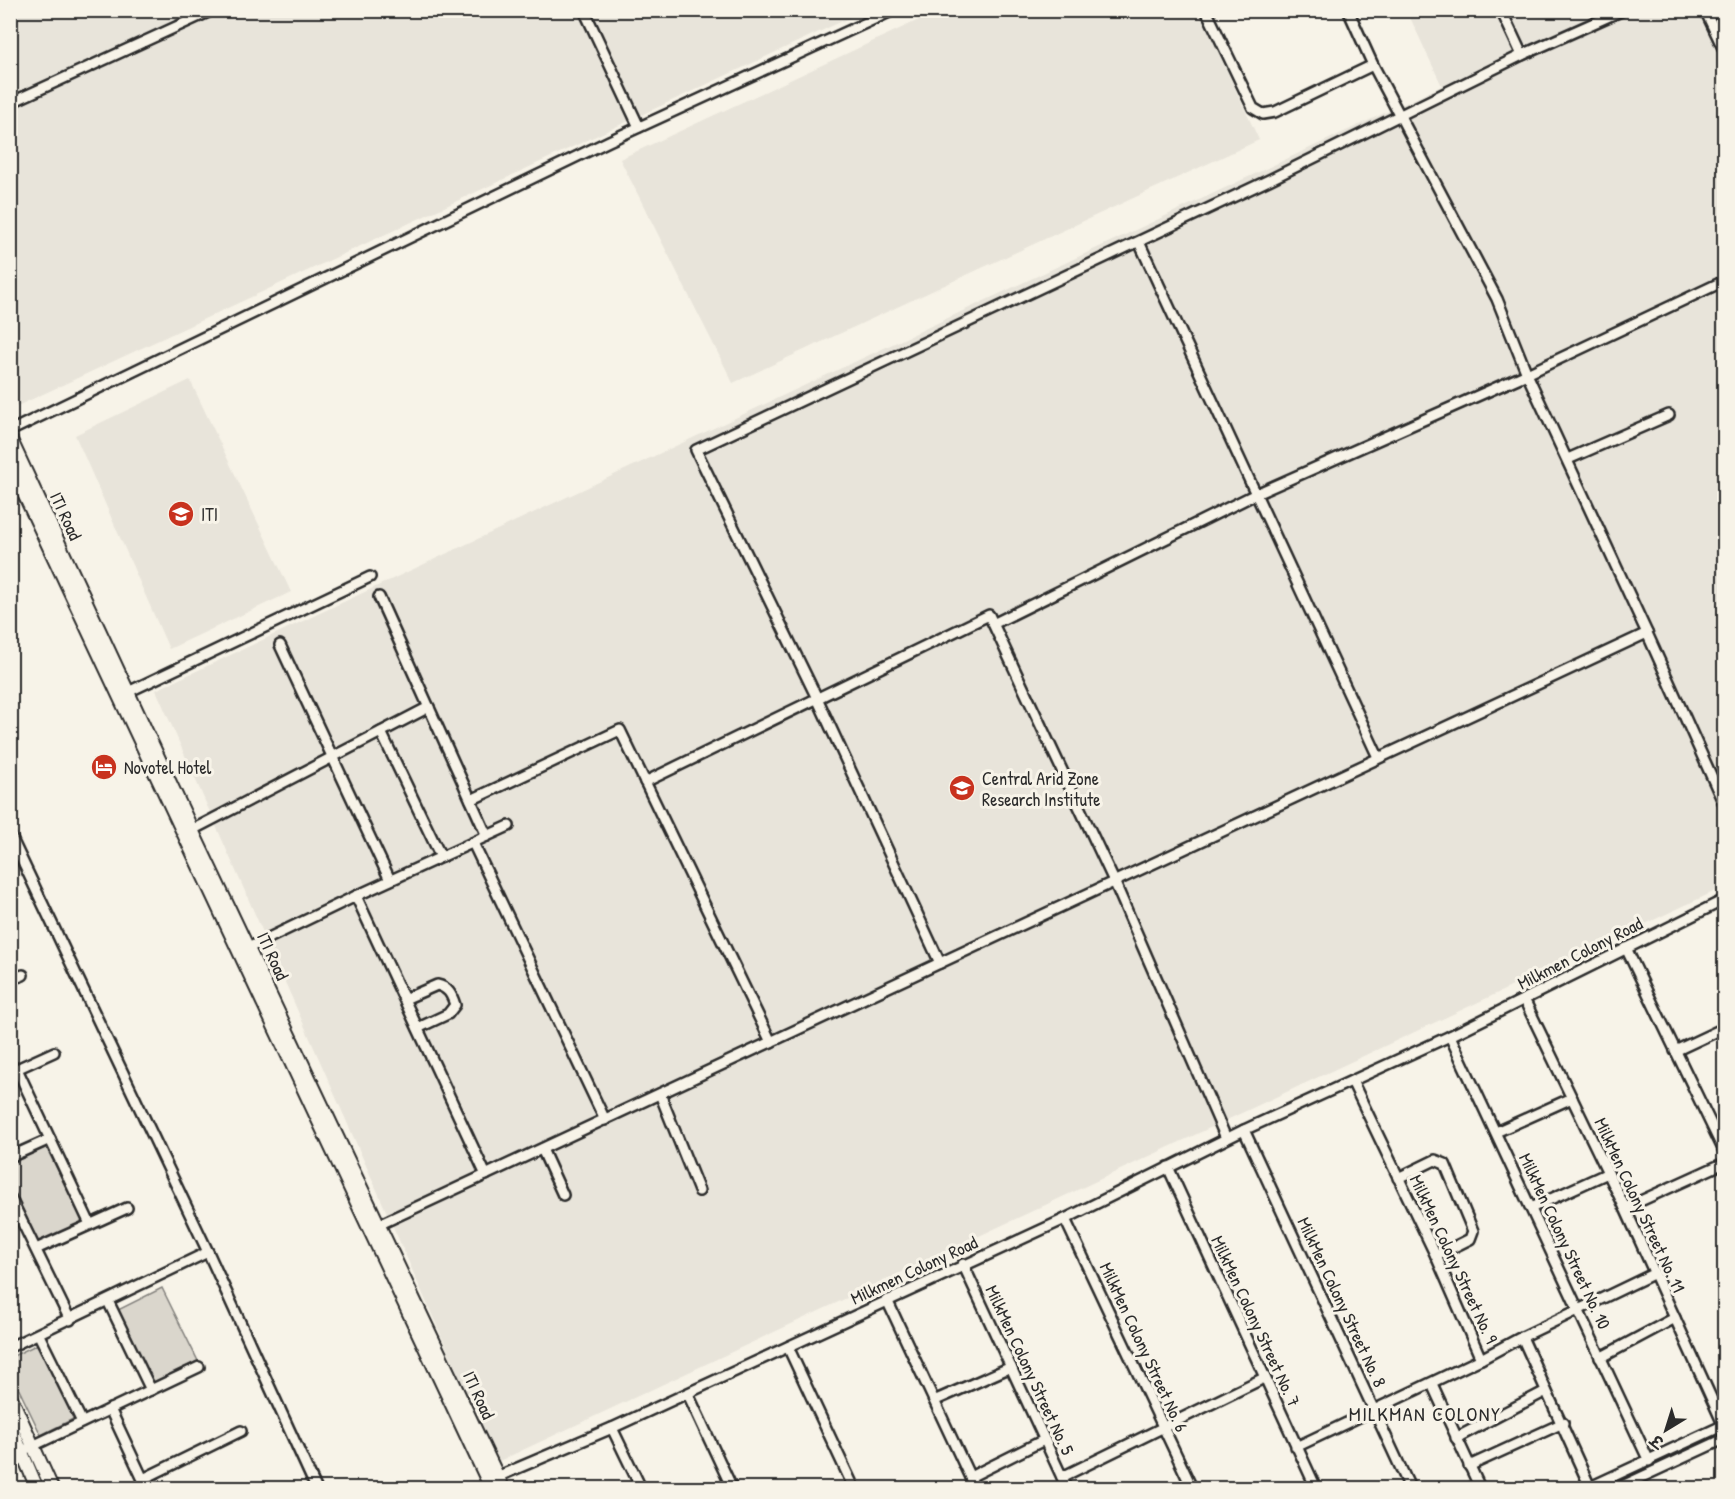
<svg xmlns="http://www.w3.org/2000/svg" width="1735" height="1499" viewBox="0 0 1735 1499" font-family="'Patrick Hand','Playpen Sans Deva',sans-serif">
	<rect width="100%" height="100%" fill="#f7f3e8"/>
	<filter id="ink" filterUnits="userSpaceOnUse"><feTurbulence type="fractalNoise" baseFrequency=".0167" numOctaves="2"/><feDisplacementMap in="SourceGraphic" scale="12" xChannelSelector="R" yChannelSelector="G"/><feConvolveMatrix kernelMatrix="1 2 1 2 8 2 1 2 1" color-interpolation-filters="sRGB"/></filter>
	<g filter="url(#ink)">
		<!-- built -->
		<g fill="#e8e4da">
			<path d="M11 10 864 11 11 409Z"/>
			<path d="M938 11H1199L1259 140 733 383 620 159Z"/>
			<path d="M1407 11H1724V887L497 1462 156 690 1442 86Z"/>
			<path d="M190 380 291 592 169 649 75 435Z"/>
		</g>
		<!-- green -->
		<g fill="#dad6cc" stroke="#82807c" stroke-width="1.5">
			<path d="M45 1145 84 1222 39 1244 11 1185V1162Z"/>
			<path d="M162 1288 198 1361 154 1383 118 1310Z"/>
			<path d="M38 1344 75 1418 41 1435 11 1373V1357Z"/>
		</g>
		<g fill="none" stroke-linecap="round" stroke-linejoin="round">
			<!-- street casing -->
			<g stroke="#2b2b2b" stroke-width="14">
				<g id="street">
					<path d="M584 10 639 127"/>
					<path d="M1206 10 1253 108 1263 114 1275 112 1373 65"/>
					<path d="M1348 10 1373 65 1497 299 1527 374 1647 633"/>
					<path d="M1501 10 1522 55"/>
					<path d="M1705 10 1724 50"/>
					<path d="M10 103 213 10"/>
					<path d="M1139 242 1378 757"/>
					<path d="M10 431 609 141 894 10"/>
					<path d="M1568 459 1669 415"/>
					<path d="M379 597 487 836"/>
					<path d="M995 623 1256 494 1527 374 1724 281"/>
					<path d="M280 645 390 880"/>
					<path d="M128 692 370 577"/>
					<path d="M381 732 441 857"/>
					<path d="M645 782 989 615 1114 881 1226 1138"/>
					<path d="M471 800 620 730 771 1042"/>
					<path d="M192 830 429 707"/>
					<path d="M10 835 208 1252 316 1488"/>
					<path d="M473 843 605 1120"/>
					<path d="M1626 948 1724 1151"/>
					<path d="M242 951 356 896"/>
					<path d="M940 963 817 698 696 450 1271 179 1522 55 1623 10"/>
					<path d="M10 980 23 975"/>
					<path d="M405 999 437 985C448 987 452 995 455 1005L448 1014 418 1028"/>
					<path d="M1524 999 1625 1208 1724 1426"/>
					<path d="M1450 1036 1649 1461"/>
					<path d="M1675 1051 1724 1028"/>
					<path d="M17 1069 90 1224"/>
					<path d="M10 1072 54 1052"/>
					<path d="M1352 1081 1436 1256 1481 1359 1522 1337 1590 1487"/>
					<path d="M660 1094 699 1191"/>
					<path d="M1244 1130 1410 1488"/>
					<path d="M1496 1132 1572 1098"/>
					<path d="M542 1149 563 1195"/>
					<path d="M10 1157 50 1139"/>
					<path d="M1168 1167 1316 1488"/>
					<path d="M486 1175 356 896 509 826"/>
					<path d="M1398 1178 1435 1160 1445 1164 1473 1231 1470 1239 1436 1256"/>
					<path d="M10 1197 70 1320"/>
					<path d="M1531 1208 1608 1173"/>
					<path d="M1625 1208 1724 1163"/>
					<path d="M1065 1219 1192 1488"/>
					<path d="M374 1227 1647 633 1724 804"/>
					<path d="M36 1249 127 1208"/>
					<path d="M963 1264 1067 1488"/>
					<path d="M887 1300 975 1488"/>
					<path d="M108 1301 151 1390"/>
					<path d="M39 1335 82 1422"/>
					<path d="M1522 1337 1653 1274"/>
					<path d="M10 1347 208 1252"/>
					<path d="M788 1347 854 1488"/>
					<path d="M1600 1358 1675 1318"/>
					<path d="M1432 1384 1480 1488"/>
					<path d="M688 1394 732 1488"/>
					<path d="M936 1400 1011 1367"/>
					<path d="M110 1409 147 1488"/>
					<path d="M612 1428 641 1488"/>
					<path d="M1456 1438 1546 1391"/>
					<path d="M1296 1447 1481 1359"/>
					<path d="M22 1451 199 1367"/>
					<path d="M1469 1466 1563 1423"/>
					<path d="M970 1477 1044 1440"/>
					<path d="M1062 1477 1264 1378"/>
					<path d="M143 1479 241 1431"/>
					<path d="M492 1479 612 1428 1065 1219 1244 1130 1450 1036 1724 900"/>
					<path d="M1588 1488 1724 1425"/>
					<path d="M1618 1488 1724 1439"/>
				</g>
			</g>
			<!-- secondary casing -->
			<g stroke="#2b2b2b" stroke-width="16">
				<g id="secondary">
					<path d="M10 438 192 830 503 1488"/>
					<path d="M10 464 491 1488"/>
					<path d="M10 1395 52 1488"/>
					<path d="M10 1424 37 1488"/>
				</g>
			</g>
			<!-- street -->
			<use href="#street" stroke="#f7f3e8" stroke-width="9"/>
			<!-- secondary -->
			<use href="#secondary" stroke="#f7f3e8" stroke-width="12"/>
		</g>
	</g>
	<!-- icons -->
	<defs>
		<g id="university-disc" transform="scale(1.35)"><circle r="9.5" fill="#c8321e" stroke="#f7f3e8"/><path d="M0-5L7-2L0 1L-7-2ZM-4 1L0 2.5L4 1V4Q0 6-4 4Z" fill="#fff"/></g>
		<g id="hotel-disc" transform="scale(1.35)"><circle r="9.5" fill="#c8321e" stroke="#f7f3e8"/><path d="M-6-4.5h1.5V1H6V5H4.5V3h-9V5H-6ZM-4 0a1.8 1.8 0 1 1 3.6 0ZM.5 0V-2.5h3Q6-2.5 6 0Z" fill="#fff"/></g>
	</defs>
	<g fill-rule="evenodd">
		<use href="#university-disc" x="181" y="514"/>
		<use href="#hotel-disc" x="104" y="767"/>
		<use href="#university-disc" x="962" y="788"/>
	</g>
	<g text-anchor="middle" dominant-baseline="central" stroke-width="6" stroke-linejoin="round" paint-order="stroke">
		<!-- poi labels -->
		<g font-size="18" fill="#2b2b2b" stroke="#f7f3e8" text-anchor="start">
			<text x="201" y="514">ITI</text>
			<text x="124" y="767">Novotel Hotel</text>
			<text x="982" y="778">Central Arid Zone<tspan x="982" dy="21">Research Institute</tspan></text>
		</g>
		<!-- street labels -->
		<g font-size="18" fill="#2b2b2b" stroke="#f7f3e8">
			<text transform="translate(66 516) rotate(65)">ITI Road</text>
			<text transform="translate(1580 953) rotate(-27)">Milkmen Colony Road</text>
			<text transform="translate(273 956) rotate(65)">ITI Road</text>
			<text transform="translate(1640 1205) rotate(65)">MilkMen Colony Street No. 11</text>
			<text transform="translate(1565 1241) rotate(65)">MilkMen Colony Street No. 10</text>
			<text transform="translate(1454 1259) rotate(65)">MilkMen Colony Street No. 9</text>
			<text transform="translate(914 1270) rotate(-25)">Milkmen Colony Road</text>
			<text transform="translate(1342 1302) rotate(65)">MilkMen Colony Street No. 8</text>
			<text transform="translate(1256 1321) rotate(65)">MilkMen Colony Street No. 7</text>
			<text transform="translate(1144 1347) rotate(65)">MilkMen Colony Street No. 6</text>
			<text transform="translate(1030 1370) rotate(65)">MilkMen Colony Street No. 5</text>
			<text transform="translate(479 1395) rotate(65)">ITI Road</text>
		</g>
		<!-- neighbourhood labels -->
		<g font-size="20" letter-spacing="1.5" fill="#2b2b2b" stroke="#f7f3e8">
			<text x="1425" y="1413">MILKMAN COLONY</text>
		</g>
	</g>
	<!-- margin -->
	<rect width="1735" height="1499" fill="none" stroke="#f7f3e8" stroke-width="36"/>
	<rect x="18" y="18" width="1699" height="1463" fill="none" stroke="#2b2b2b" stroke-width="2" filter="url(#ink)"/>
	<!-- north arrow -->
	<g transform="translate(1666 1430) rotate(218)" stroke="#f7f3e8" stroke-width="4.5" paint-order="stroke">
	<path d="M0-4.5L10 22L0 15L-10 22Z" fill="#2b2b2b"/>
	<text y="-9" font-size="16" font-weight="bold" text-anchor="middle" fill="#2b2b2b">उ</text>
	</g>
</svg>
